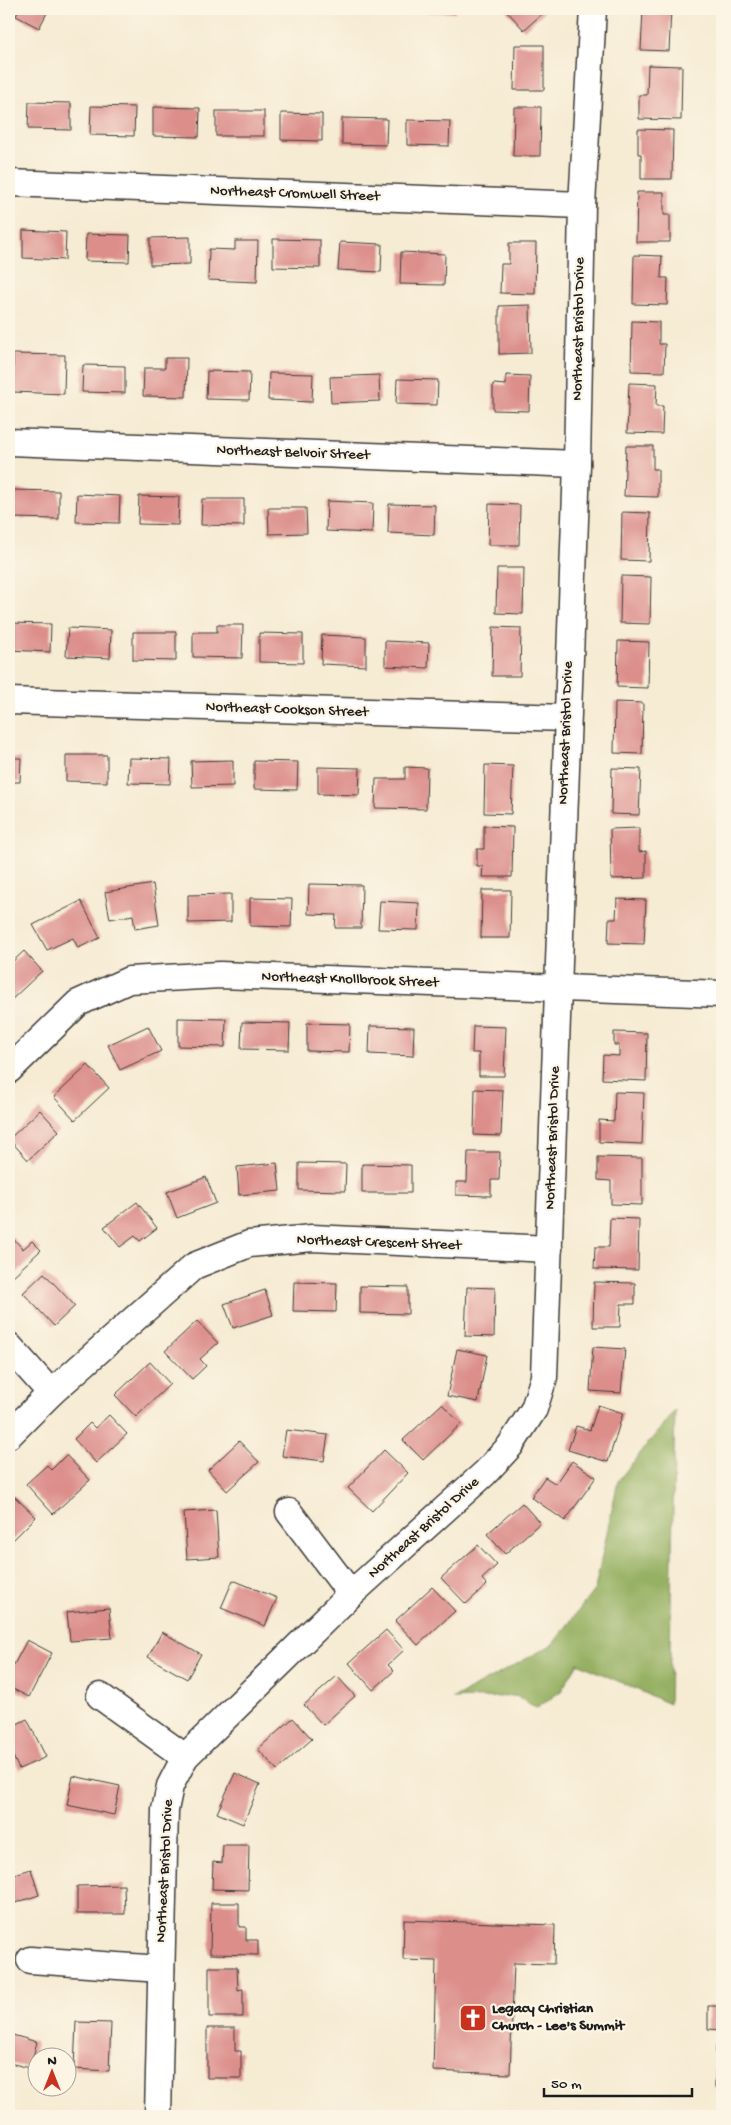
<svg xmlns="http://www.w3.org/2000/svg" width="731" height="2125" viewBox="0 0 731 2125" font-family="'Gochi Hand',sans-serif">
	<rect width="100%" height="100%" fill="#fcf5e5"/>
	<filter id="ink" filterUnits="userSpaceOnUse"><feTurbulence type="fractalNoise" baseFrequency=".02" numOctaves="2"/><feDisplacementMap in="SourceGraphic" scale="10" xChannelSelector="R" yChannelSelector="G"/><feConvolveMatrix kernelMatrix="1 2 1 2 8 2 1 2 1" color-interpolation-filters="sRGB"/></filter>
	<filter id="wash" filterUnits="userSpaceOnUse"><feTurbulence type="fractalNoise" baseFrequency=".0096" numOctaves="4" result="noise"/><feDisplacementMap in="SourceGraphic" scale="20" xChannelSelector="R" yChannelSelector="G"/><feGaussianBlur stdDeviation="1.12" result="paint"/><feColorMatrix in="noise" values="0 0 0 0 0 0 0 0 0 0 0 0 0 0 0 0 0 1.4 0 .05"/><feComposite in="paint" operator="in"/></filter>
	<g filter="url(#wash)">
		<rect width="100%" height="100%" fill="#f6ebd3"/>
		<!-- forest -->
		<path fill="#96b163" stroke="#596640" d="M675 1410 669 1704 578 1663 561 1691 537 1708 516 1696 453 1699 553 1644 595 1589 618 1481Z"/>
		<g id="blocks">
			<!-- building -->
			<g fill="#dc8e8b">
				<path d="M19 9H49L39 28 16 16Z"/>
				<path d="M410 9H455V13L410 12Z"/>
				<path d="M505 9H541L544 12 524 30Z"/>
				<path d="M643 9H671L669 51 641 50Z"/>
				<path d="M515 45H544V90H514Z"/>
				<path d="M648 65 682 66 681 120 639 119V95H647Z"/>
				<path d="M29 102 71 103V130L28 129Z"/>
				<path d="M91 106 135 107 134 136 90 135Z"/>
				<path d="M153 107 200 108 199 137 153 136Z"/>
				<path d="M514 107H541L540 156H513Z"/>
				<rect x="216" y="111" width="48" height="25"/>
				<path d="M281 113 322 114V141L281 140Z"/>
				<path d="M342 118 387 119 386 145 342 144Z"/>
				<path d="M407 120 450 121 449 146 407 145Z"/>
				<path d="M638 129 673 130 672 179H641V154H638Z"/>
				<path d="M637 192H664V215H670V242H636Z"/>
				<path d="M23 230 66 232 65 260 23 258Z"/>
				<path d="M86 234 130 235 129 262 85 261Z"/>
				<path d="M190 237V264L150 265V238Z"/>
				<path d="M273 239 320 240V268L273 267Z"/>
				<path d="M235 241H258L257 282 208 280 209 249 235 250Z"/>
				<path d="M340 242 382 244 381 272 338 270Z"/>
				<path d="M509 243H536L535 294 500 293 501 264H509Z"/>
				<path d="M401 252 445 254 444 285 400 284Z"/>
				<path d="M634 255 662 256 661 278H668L667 305 633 304Z"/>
				<path d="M530 305 531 353 499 354V306Z"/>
				<path d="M632 321 659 322V344H665L664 372 631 371Z"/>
				<path d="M13 354 65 355 64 394 13 392Z"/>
				<path d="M165 358H187L186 397 143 396 144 368H165Z"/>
				<path d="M83 365 125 366V393L82 392Z"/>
				<path d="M207 371 250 372 249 400 206 399Z"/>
				<path d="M269 373 313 374 312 402 268 400Z"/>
				<path d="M379 375 380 401 331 403 330 377Z"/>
				<path d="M506 375 530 376 529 411 493 410V384L506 385Z"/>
				<path d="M397 379 438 380 437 405 396 404Z"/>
				<path d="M629 383 657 384 656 406H663L662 434 627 433Z"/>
				<path d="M626 446H653V469H658V497L624 496Z"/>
				<path d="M11 490 59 491V519L11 518Z"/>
				<path d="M77 494 120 496 119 523 76 522Z"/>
				<path d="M139 496 179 497 178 525 138 524Z"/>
				<path d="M202 499H244V526L201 525Z"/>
				<path d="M327 501 373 503 372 533 326 531Z"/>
				<path d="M389 504 435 505 434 535 388 533Z"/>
				<path d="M489 504 520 505 519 545H488Z"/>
				<path d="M268 508H306L307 533 269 534Z"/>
				<path d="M622 512 650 513 649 561 621 560Z"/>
				<path d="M497 568H524L523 614 496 613Z"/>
				<path d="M621 576 651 577 650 624 620 623Z"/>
				<path d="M9 623 51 624 50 652 9 650Z"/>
				<path d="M217 625H243L242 658 193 657V632H217Z"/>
				<path d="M493 627 521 628 520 676H492Z"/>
				<path d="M68 628 111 630 110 658 66 656Z"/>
				<path d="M133 632H176V661L133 660Z"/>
				<path d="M259 633 303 634V663L259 662Z"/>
				<path d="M322 635 366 637V666L321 664Z"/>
				<path d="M385 641 429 643 428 668 385 666Z"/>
				<path d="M618 641 649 642 648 688 617 687Z"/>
				<path d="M615 702 643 703 642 754 614 753Z"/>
				<path d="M9 752H11V758H21L20 782H9Z"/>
				<path d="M66 755H107V782L66 781Z"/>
				<path d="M129 758 171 759 170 784 128 783Z"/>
				<path d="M233 760V786L192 787 191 761Z"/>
				<path d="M254 761 298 762 297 790 254 789Z"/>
				<path d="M485 765 513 766 511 814 484 813Z"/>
				<path d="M318 767 360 768 359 795 318 794Z"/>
				<path d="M405 767 427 768 426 809 375 808 376 779H405Z"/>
				<path d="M612 768 641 769 639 815 611 814Z"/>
				<path d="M484 826 513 827 512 877H482L483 866H477V849H484Z"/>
				<path d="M639 828V852L646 851V878L611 879 610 829Z"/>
				<path d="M153 884 159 925 135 929 133 915 110 919 105 892Z"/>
				<path d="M309 884 362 885 361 928H335L336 915 308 914Z"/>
				<path d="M482 890H511L510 938H481Z"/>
				<path d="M231 894V922L188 923V895Z"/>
				<path d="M250 898 292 899 291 927 250 926Z"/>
				<path d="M617 899 646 900 644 944 608 943 609 919H616Z"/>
				<path d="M81 901 100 938 78 948 73 938 47 950 33 925Z"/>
				<path d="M380 901 419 903 418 930 378 929Z"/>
				<path d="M24 951 42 971 9 1002V965Z"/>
				<path d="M178 1018 226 1019 225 1047 178 1046Z"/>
				<path d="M242 1022 290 1023 289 1050 241 1049Z"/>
				<path d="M307 1023 350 1024 349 1052 307 1051Z"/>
				<path d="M148 1026 161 1051 120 1070 108 1045Z"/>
				<path d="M370 1026 414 1027 413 1056 369 1054Z"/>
				<path d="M473 1026 506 1027 504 1076H479V1053H472Z"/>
				<path d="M614 1032 647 1033 646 1081 602 1079 603 1055 619 1056V1045H614Z"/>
				<path d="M88 1065 109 1088 75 1120 54 1097Z"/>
				<path d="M475 1089 503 1090 501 1136 474 1135Z"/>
				<path d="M615 1092 644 1093 642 1144 599 1142V1120L614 1121Z"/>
				<path d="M40 1110 59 1131 28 1160 9 1139Z"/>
				<path d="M468 1152H500L499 1180H491V1196L456 1195V1182H467Z"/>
				<path d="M598 1157 642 1158V1205L611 1204V1181L598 1180Z"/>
				<path d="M277 1163 280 1191 239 1195 237 1167Z"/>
				<path d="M299 1163 346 1164 345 1191 299 1190Z"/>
				<path d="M362 1164 411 1165V1193H362Z"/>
				<path d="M206 1177 216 1203 177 1218 167 1192Z"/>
				<path d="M137 1202 157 1228 140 1241 135 1236 120 1247 104 1227Z"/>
				<path d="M610 1218 639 1219 638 1270 594 1269 595 1247H609Z"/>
				<path d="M9 1234 23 1249 32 1241 41 1250 11 1278 9 1276Z"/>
				<path d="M44 1273 75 1306 54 1326 23 1293Z"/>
				<path d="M294 1282 337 1283 336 1312 293 1311Z"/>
				<path d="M594 1282 635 1283V1304H621L620 1327H593Z"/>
				<path d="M360 1286 408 1287V1314L360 1313Z"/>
				<path d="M467 1287 495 1288 494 1337 465 1336Z"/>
				<path d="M265 1290 273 1315 233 1328 224 1304Z"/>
				<path d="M197 1321 218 1343 200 1359 206 1366 192 1379 165 1351Z"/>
				<path d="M593 1347 625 1349 621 1393 590 1391Z"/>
				<path d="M457 1349 487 1355 478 1402 447 1396Z"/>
				<path d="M150 1362 170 1384 136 1417 115 1395Z"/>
				<path d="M442 1404 461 1424 423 1460 403 1440Z"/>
				<path d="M598 1405 623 1413 608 1462 568 1450 576 1426 590 1430Z"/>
				<path d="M109 1415 127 1434 96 1463 74 1439 90 1423 95 1428Z"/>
				<path d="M286 1430 328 1435 324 1461 282 1456Z"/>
				<path d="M239 1441 259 1462 227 1491 208 1470Z"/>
				<path d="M384 1450 408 1473 372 1511 348 1488Z"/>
				<path d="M66 1455 90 1480 53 1514 26 1484 47 1465 51 1470Z"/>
				<path d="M572 1461 596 1477 565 1521 531 1497 545 1477 556 1484Z"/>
				<path d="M13 1495 36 1517 9 1544V1500Z"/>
				<path d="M522 1503 540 1523 505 1554 487 1534Z"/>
				<path d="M216 1510 219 1557 187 1559 184 1512Z"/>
				<path d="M478 1545 497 1565 482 1579 487 1585 466 1604 441 1578Z"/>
				<path d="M233 1580 277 1598 265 1626 221 1608Z"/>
				<path d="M432 1587 455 1611 418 1645 395 1621Z"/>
				<path d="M109 1608 112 1638 70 1641 67 1612Z"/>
				<path d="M386 1630 404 1650 388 1665 394 1671 373 1690 349 1663Z"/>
				<path d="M162 1632 201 1654 187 1679 148 1657Z"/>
				<path d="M27 1640 52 1653 29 1697 9 1687V1674Z"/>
				<path d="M337 1676 355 1696 323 1725 304 1705Z"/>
				<path d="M293 1718 312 1739 277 1770 258 1749Z"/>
				<path d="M27 1719 46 1757 19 1769 9 1748V1728Z"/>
				<path d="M235 1773 260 1784 243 1824 217 1813Z"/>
				<path d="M73 1776 120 1786 114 1815 67 1805Z"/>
				<path d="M223 1845H249L248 1890 212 1889 213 1862 222 1863Z"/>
				<path d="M31 1869 39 1895 9 1905V1876Z"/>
				<path d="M124 1885 125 1914H77V1886Z"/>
				<path d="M211 1903H239V1927H246V1940H258V1955L210 1954Z"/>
				<path d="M404 1920 555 1925 554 1964 514 1963 510 2074 433 2071 436 1961 403 1960Z"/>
				<path d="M209 1967H237L238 1990 243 1989V2017H209Z"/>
				<path d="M721 1975H722V2030L708 2029V2006H720Z"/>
				<path d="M76 2022 111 2023 109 2071 74 2069Z"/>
				<path d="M207 2028H235V2051H241V2078H207Z"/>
				<path d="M9 2034 37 2042 30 2068 9 2063Z"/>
				<path d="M716 2045H722V2088H715Z"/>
			</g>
		</g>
	</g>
	<g filter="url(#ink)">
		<use href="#blocks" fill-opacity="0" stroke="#3d3b37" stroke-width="1"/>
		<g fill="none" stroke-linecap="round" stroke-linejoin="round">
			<!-- minor casing -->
			<g stroke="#3d3b37" stroke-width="29">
				<g id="minor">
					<path d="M9 183 582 205"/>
					<path d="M9 442 577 464"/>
					<path d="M9 701 566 718"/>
					<path d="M9 1070 78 1003 129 980 220 975 722 994"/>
					<path d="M9 1346 51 1393"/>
					<path d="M9 1435 51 1393 194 1266 249 1244 312 1238 549 1249"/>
					<path d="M289 1512 351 1594"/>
					<path d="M100 1696 185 1757"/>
					<path d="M30 1960 161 1969"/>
					<path d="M158 2116 165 1810 170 1786 185 1757 351 1594 485 1473 510 1446 534 1409 544 1377 577 464 582 205 593 9"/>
				</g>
			</g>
			<!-- minor -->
			<use href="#minor" stroke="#fff" stroke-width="26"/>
		</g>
	</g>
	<!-- icons -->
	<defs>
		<g id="church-square" transform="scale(1.4375)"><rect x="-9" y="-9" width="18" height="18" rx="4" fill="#c8321e" stroke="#fcf5e5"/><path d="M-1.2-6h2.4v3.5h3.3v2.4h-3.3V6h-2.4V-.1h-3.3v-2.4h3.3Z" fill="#fff"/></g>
	</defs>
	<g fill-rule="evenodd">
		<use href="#church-square" x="473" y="2018"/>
	</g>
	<g text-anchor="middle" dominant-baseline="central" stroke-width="4.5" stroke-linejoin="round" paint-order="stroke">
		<!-- street labels -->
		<g font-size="15" fill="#1c1c1c" stroke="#fcf5e5">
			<text transform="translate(295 194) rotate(2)">Northeast Cromwell Street</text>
			<text transform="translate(579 329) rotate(-89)">Northeast Bristol Drive</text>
			<text transform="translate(293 453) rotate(2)">Northeast Belvoir Street</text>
			<text transform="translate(287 710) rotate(2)">Northeast Cookson Street</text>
			<text transform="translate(566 733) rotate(-88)">Northeast Bristol Drive</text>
			<text transform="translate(350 980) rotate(2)">Northeast Knollbrook Street</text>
			<text transform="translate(553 1138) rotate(-88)">Northeast Bristol Drive</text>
			<text transform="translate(379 1243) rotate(2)">Northeast Crescent Street</text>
			<text transform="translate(424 1528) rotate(-42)">Northeast Bristol Drive</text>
			<text transform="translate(165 1871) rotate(-87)">Northeast Bristol Drive</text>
		</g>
		<!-- poi labels -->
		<g font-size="15" font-weight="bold" fill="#1c1c1c" stroke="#fcf5e5" text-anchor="start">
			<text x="492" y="2009">Legacy Christian<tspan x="492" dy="17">Church - Lee's Summit</tspan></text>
		</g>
	</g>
	<!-- margin -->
	<rect width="731" height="2125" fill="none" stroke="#fcf5e5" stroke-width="30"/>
	<!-- north arrow -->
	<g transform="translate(52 2072)"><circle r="24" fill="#fcf5e5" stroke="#a29e95"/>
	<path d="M0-4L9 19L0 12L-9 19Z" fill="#c8321e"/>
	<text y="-8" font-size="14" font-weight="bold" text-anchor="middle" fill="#1c1c1c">N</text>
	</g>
	<!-- scale -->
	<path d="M544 2088v8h148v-8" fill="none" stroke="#1c1c1c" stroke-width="2.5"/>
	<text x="551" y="2088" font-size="15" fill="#1c1c1c" stroke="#fcf5e5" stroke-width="4" paint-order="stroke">50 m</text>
</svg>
